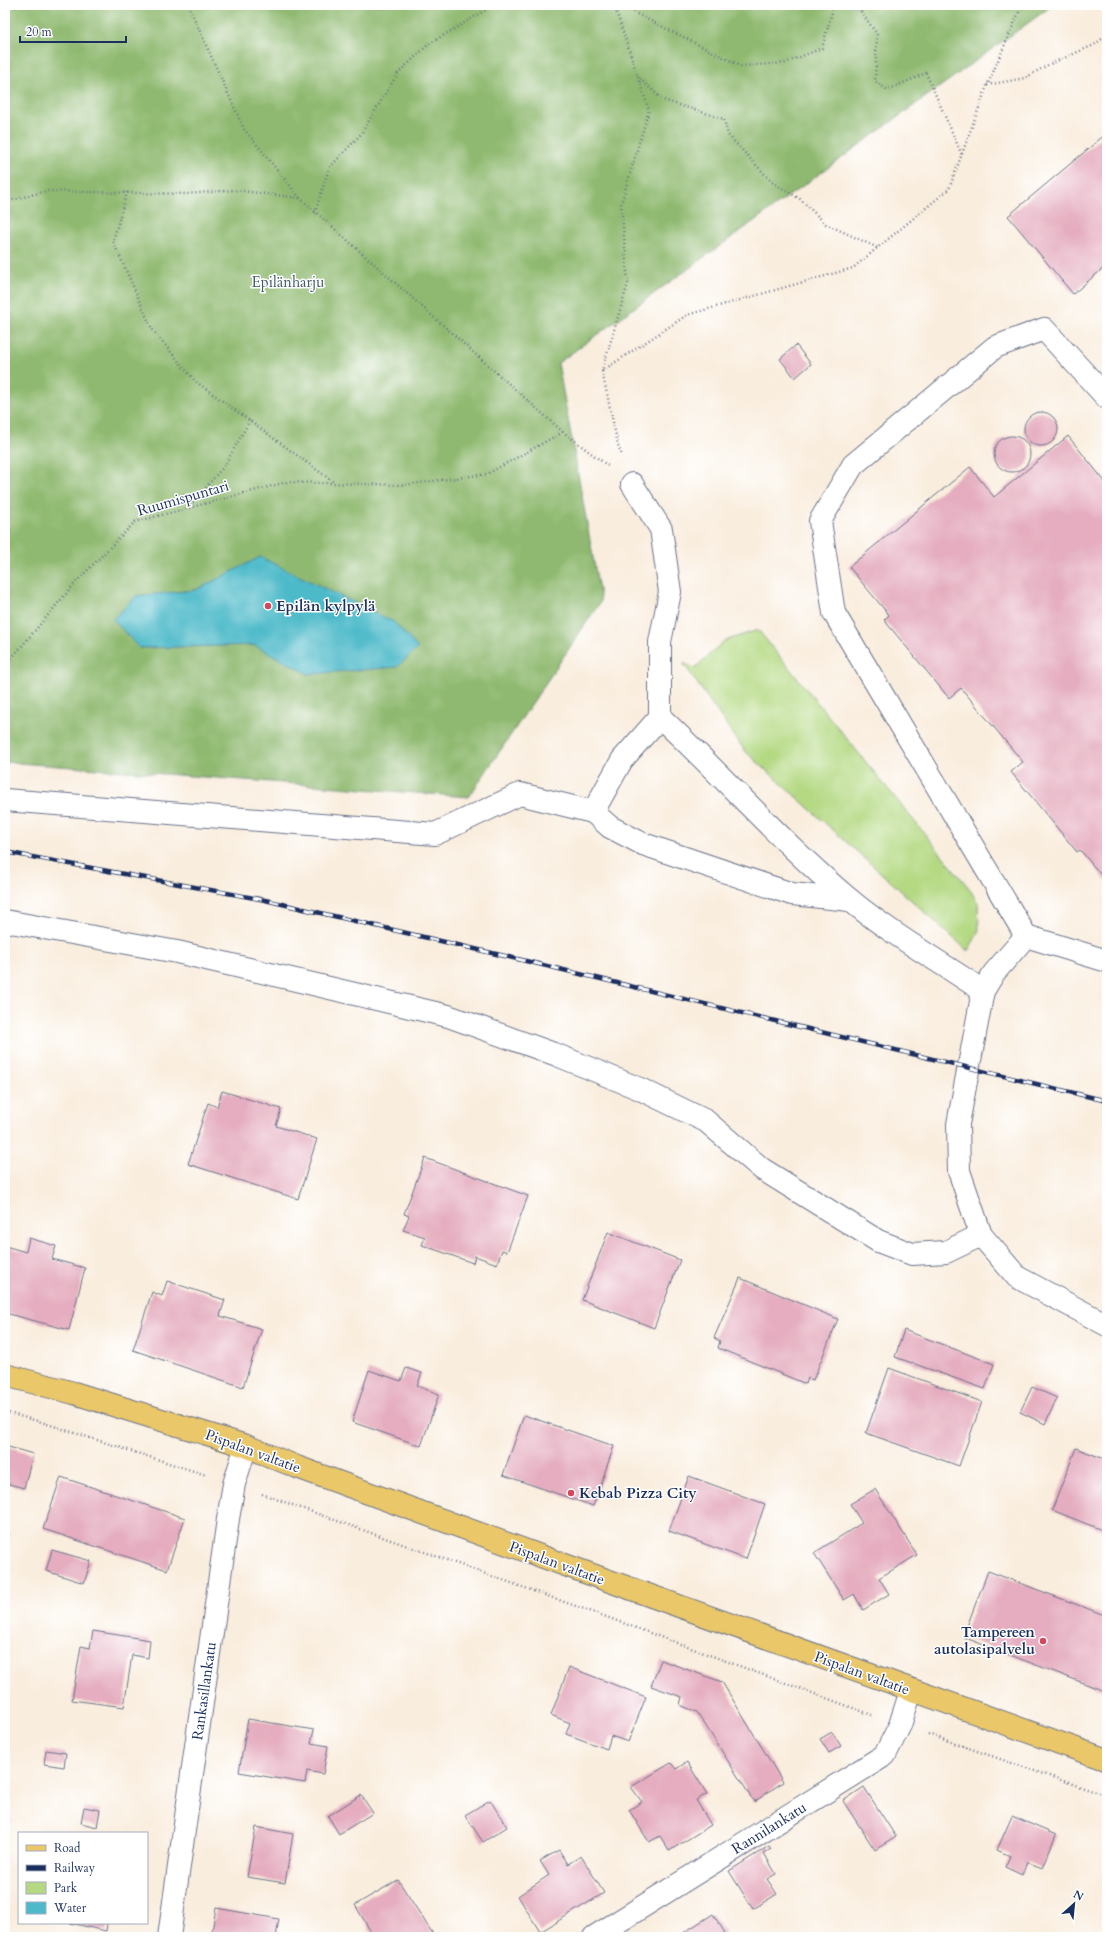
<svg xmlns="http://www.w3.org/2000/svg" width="1112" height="1942" viewBox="0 0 1112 1942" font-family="Cardo,serif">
	<rect width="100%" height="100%" fill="#fff"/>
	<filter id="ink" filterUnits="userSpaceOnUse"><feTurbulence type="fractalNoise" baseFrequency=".025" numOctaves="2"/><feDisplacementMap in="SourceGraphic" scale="8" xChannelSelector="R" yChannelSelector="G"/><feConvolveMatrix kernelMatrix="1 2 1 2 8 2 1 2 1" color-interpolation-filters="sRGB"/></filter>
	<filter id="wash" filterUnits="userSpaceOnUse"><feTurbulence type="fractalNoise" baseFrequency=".012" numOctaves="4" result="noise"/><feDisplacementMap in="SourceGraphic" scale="16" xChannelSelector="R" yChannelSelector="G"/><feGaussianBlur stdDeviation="0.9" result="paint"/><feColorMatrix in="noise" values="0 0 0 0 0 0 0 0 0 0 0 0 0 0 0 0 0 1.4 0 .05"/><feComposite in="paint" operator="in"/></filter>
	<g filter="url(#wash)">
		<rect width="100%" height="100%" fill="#f9eddd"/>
		<!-- green -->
		<path fill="#b4d982" stroke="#688470" d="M758 630 969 888 978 903 979 931 968 951 745 751 683 663 695 668 724 641Z"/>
		<!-- forest -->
		<path fill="#8fb970" stroke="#557467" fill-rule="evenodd" d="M5 5H1053L558 363 601 601 469 797 5 762ZM196 590 309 674 254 645 139 648 136 596Z"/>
		<!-- water -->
		<path fill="#4ebac9" stroke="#347494" d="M260 557 394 622 418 648 397 667 309 674 254 645 139 648 113 619 136 596 196 590Z"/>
		<g id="blocks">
			<!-- building -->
			<g fill="#e5adbf">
				<path d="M1107 133V265L1073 294 1008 216Z"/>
				<path d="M796 345 811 364 795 378 780 359Z"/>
				<circle cx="1041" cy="429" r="17"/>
				<path d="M1068 436 1107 484V882L1080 850 1077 852 1011 772 1023 762 961 688 949 698 884 620 889 615 849 567 970 467 994 497Z"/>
				<circle cx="1012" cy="454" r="18"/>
				<path d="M222 1091 281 1109 276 1126 317 1139 298 1199 188 1164 208 1103 217 1107Z"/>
				<path d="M425 1158 528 1196 507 1252 502 1250 497 1264 475 1256 473 1263 422 1245 425 1237 403 1230 409 1216 404 1214Z"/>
				<path d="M608 1232 680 1260 654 1328 582 1300Z"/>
				<path d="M29 1238 56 1246 52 1259 85 1268 69 1330 5 1313V1246L26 1252Z"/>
				<path d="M740 1278 838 1319 813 1380 808 1378 806 1384 718 1348 720 1341 714 1338Z"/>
				<path d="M167 1281 225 1300 220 1316 262 1329 243 1387 133 1350 152 1292 162 1296Z"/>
				<path d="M904 1330 994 1364 985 1389 895 1357Z"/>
				<path d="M406 1368 422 1373 417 1386 439 1394 421 1446 352 1422 369 1370 401 1381Z"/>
				<path d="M889 1368 982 1402 959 1466 866 1433Z"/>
				<path d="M1032 1387 1057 1398 1045 1424 1020 1412Z"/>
				<path d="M524 1415 614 1446 593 1506 503 1475Z"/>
				<path d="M5 1446 33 1454 24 1488 5 1483Z"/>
				<path d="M1076 1448 1107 1460V1532L1052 1510Z"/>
				<path d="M689 1476 765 1504 746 1559 669 1531Z"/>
				<path d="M61 1477 185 1518 167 1570 43 1529Z"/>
				<path d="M875 1489 917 1555 879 1578 889 1594 863 1610 854 1594 844 1600 814 1553 862 1523 850 1504Z"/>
				<path d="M5 1532 9 1533 5 1546Z"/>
				<path d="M52 1550 91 1561 84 1583 46 1571Z"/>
				<path d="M988 1571 1107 1616V1692L963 1637Z"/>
				<path d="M93 1631 150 1640 148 1658 132 1655 124 1707 72 1700 81 1646 90 1648Z"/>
				<path d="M661 1660 722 1682 783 1782 754 1802 697 1712 680 1705 682 1697 651 1686Z"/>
				<path d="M569 1667 646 1697 628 1742 611 1736 607 1749 566 1734 570 1723 551 1715Z"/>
				<path d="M248 1719 314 1730 311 1743 328 1746 323 1774 307 1771 305 1783 239 1772Z"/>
				<path d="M832 1732 841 1746 829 1753 820 1739Z"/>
				<path d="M46 1750 66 1753 64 1767 44 1764Z"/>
				<path d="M687 1762 707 1794 696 1800 711 1825 669 1851 660 1836 649 1842 629 1810 642 1802 631 1787 671 1763 676 1769Z"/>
				<path d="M864 1787 896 1837 875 1850 843 1801Z"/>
				<path d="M361 1795 373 1813 339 1834 328 1816Z"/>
				<path d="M490 1800 507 1827 483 1842 465 1815Z"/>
				<path d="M84 1807 100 1810 97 1827 81 1823Z"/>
				<path d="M1012 1816 1056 1835 1042 1868 1027 1862 1022 1875 1005 1867 1010 1856 997 1850Z"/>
				<path d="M5 1818 9 1819 6 1837 5 1836Z"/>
				<path d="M256 1827 293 1834 285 1883 247 1877Z"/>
				<path d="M769 1846 771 1849 764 1853 776 1874 767 1879 777 1894 753 1909 729 1871Z"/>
				<path d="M559 1850 568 1864 581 1856 604 1893 540 1932 518 1896 549 1875 540 1861Z"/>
				<path d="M398 1880 435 1937H374L355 1905Z"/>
				<path d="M216 1908 279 1919 276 1937H211Z"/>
				<path d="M713 1914 725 1933 718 1937H685L683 1933Z"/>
				<path d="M70 1923H107L106 1931Z"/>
			</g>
		</g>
	</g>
	<g filter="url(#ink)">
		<use href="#blocks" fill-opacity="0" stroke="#69728a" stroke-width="1"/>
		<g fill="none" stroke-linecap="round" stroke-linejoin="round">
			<!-- minor casing -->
			<g stroke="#69728a" stroke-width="24">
				<g id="minor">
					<path d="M1107 398 1044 329 995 347 853 465 820 521 834 613 1026 936 1107 961"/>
					<path d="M632 484 661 529 670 592 660 642V717C724 777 783 844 850 900 891 934 939 961 983 991"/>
					<path d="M660 717 622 760 593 812 610 827 643 844 792 894 850 900"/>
					<path d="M5 800 435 834 520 794 593 812"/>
					<path d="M5 921 177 952 448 1016 557 1055 640 1089 706 1121 762 1169 878 1241 912 1254 946 1252 981 1235"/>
					<path d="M1026 936 994 973 983 991 958 1124 959 1171 981 1235 1017 1277 1107 1325"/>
					<path d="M169 1937 228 1519 234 1484 246 1446"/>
					<path d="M594 1937 885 1755 900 1725 911 1691"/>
				</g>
			</g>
			<!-- major casing -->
			<g stroke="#69728a" stroke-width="24">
				<path id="major" d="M5 1375 74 1393 246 1446 297 1467 576 1569 1107 1760"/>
			</g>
			<!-- path -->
			<g stroke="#69728a" stroke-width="2.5" stroke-dasharray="1 3" stroke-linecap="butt">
				<path d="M188 5 244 129 300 198 563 432 608 466"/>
				<path d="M614 5 649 110 621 204 628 283 602 371 618 445 622 456"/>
				<path d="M619 5 741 66 785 63 822 48 834 5"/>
				<path d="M856 5 877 34 875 81 887 90 926 73 962 155"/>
				<path d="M640 79 663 100 724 119 728 135 772 182 800 199 826 224 878 248"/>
				<path d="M987 85 1025 78 1048 65 1094 45 1107 35"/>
				<path d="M127 192 113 241 152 329 195 381 335 483"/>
				<path d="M5 202 46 191 187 194 234 190 300 198"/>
				<path d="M315 213 329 168 361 134 398 73 429 44 494 5"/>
				<path d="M602 371 687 315 853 268 949 189 987 86 1022 5"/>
				<path d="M190 506 225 465 250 420"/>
				<path d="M5 663 10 660 76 582 135 522 287 482 403 485 487 474 563 432"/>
				<path d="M5 1412 41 1422 206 1475"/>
				<path d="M262 1494 612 1619 872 1715"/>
				<path d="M928 1734 1107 1796"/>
			</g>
			<!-- minor -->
			<use href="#minor" stroke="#fff" stroke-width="22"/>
			<!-- major -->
			<use href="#major" stroke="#eac769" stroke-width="22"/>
			<!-- rail casing -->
			<g stroke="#1b2f5e" stroke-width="4.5">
				<path id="rail" d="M5 852 265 900 526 961 1107 1101"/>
			</g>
			<!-- rail -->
			<use href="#rail" stroke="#fff" stroke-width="3" stroke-dasharray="9" stroke-linecap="butt"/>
		</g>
	</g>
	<!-- markers -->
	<g fill="#d1495b" stroke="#fff" stroke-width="1.5">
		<circle cx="268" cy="606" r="4"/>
		<circle cx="571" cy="1493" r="4"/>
		<circle cx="1043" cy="1641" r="4"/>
	</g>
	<g text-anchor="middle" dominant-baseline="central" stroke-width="3" stroke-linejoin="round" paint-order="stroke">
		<!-- park labels -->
		<g font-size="15" fill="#415a67" stroke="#fff">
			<text x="288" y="282">Epilänharju</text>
		</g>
		<!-- street labels -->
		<g font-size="15" fill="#1b2f5e" stroke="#fff">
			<text transform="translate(183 498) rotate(-16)">Ruumispuntari</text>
			<text transform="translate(253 1451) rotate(20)">Pispalan valtatie</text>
			<text transform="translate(557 1563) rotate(20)">Pispalan valtatie</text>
			<text transform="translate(862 1673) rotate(20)">Pispalan valtatie</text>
			<text transform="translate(204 1691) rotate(-82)">Rankasillankatu</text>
			<text transform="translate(769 1828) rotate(-32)">Rannilankatu</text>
		</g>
		<!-- poi labels -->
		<g font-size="15" font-weight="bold" fill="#1b2f5e" stroke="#fff" text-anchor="start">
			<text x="276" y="606">Epilän kylpylä</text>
			<text x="579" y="1493">Kebab Pizza City</text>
			<text x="1035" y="1632" text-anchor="end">Tampereen<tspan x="1035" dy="17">autolasipalvelu</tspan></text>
		</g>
	</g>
	<!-- margin -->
	<rect width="1112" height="1942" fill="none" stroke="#fff" stroke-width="20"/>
	<!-- legend -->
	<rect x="18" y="1832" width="130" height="92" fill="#ffffff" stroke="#a4acbf"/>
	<rect x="26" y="1845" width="20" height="6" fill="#eac769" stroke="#a4acbf"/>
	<text x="54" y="1852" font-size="12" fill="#1b2f5e">Road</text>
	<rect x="26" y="1865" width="20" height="6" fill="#1b2f5e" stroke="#a4acbf"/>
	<text x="54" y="1872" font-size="12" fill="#1b2f5e">Railway</text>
	<rect x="26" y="1882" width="20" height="12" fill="#b4d982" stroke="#a4acbf"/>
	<text x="54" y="1892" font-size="12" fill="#1b2f5e">Park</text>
	<rect x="26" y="1902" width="20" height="12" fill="#4ebac9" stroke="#a4acbf"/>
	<text x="54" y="1912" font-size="12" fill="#1b2f5e">Water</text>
	<!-- north arrow -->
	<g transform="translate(1074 1904) rotate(27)" stroke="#ffffff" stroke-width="3" paint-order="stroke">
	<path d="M0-3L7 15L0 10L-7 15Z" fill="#1b2f5e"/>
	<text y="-6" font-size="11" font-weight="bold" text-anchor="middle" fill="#1b2f5e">N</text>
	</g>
	<!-- scale -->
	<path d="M20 36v6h106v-6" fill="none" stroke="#1b2f5e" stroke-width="2"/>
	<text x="26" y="36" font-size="12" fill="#1b2f5e" stroke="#ffffff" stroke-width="3" paint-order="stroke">20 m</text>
</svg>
